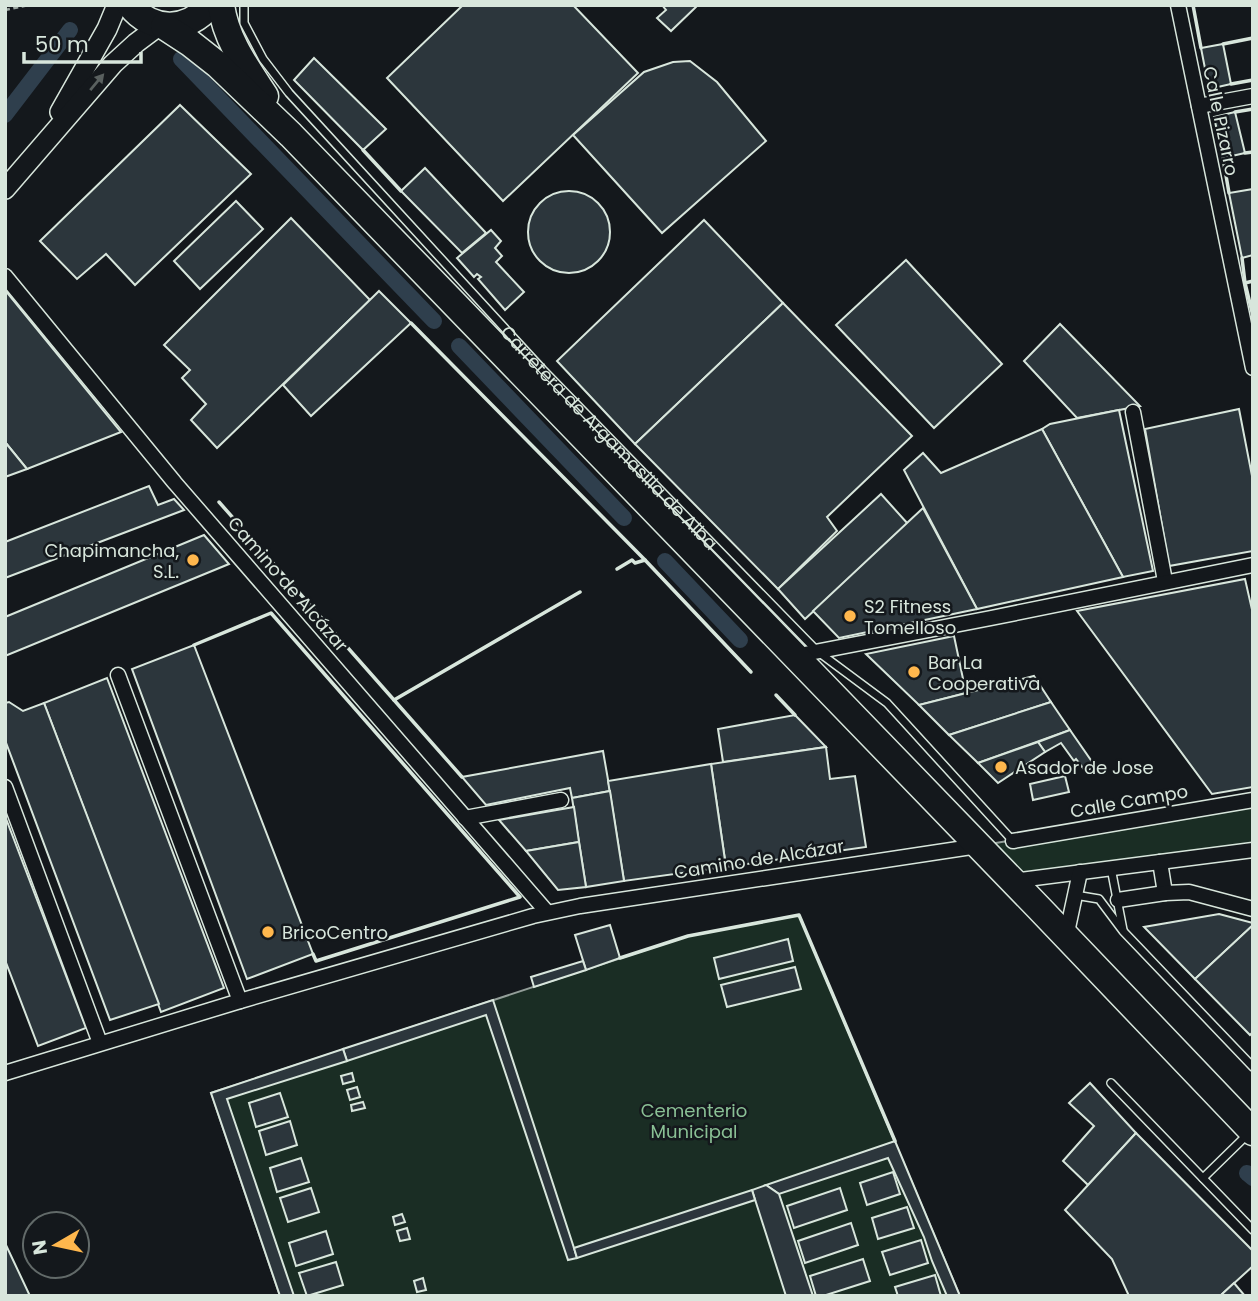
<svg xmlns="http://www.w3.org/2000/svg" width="1258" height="1301" viewBox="0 0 1258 1301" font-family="Poppins,sans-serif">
	<rect width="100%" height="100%" fill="#14181c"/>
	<!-- green -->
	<g fill="#1a2d24" stroke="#939e99" stroke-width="2">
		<path d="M1253 800V850L1012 881 978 846Z"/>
		<path d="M799 915 960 1296H280L211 1093 688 936Z"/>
	</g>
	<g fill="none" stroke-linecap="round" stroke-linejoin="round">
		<!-- canal -->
		<g stroke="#2f3f4d" stroke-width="16">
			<path d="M181 59 434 321"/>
			<path d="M5 115 70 30"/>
			<path d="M459 346 624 518"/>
			<path d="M665 561 740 640"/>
			<path d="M1247 1173 1253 1178"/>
		</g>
	</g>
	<!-- building -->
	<g fill="#2c363c" stroke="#d8e6dc" stroke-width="2">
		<path d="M463 5H573L638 73 503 201 387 78Z"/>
		<path d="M662 5H698L671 31 657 18 666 10Z"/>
		<path d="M1223 44 1231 84 1209 89 1201 48Z"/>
		<path d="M314 58 386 129 363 150 294 80Z"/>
		<path d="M690 61 717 82 766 141 662 233 573 135 644 72 673 62Z"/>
		<path d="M180 105 251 174 135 285 106 254 77 279 40 241Z"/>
		<path d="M1235 112 1245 153 1223 158 1214 117Z"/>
		<path d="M425 168 486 233 462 253 401 191Z"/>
		<path d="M1253 189V255L1242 258 1229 193Z"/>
		<circle cx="569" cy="232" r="41"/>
		<path d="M236 201 263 229 200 289 174 261Z"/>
		<path d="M291 218 370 300 217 448 191 420 206 404 182 378 190 370 164 345Z"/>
		<path d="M704 220 783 303 635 444 557 361Z"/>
		<path d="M491 230 501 241 495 248 502 256 496 262 524 292 505 310 478 279 481 277 477 274 474 277 457 258Z"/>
		<path d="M906 260 1002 364 934 428 836 325Z"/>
		<path d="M5 290 121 432 27 469 5 442Z"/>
		<path d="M379 291 411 323 311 416 283 385Z"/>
		<path d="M783 303 912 436 827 517 837 531 778 589 635 444Z"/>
		<path d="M1060 324 1140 406 1077 418 1024 361Z"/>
		<path d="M1239 409 1253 481V551L1169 566 1145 429Z"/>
		<path d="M1119 410 1153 571 1123 577 1042 429 1050 424Z"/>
		<path d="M1042 429 1123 577 977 609 904 470 923 453 941 473Z"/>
		<path d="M5 442 27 469 5 477Z"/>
		<path d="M149 486 158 505 174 499 184 510 5 578V542Z"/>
		<path d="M881 494 908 524 805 619 778 589Z"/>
		<path d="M923 508 977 609 839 638 813 611Z"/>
		<path d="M204 535 229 564 5 656V617Z"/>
		<path d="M1245 579 1253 614V787L1212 794 1077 611Z"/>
		<path d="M954 636 966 693 919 705 866 654Z"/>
		<path d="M194 645 313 954 247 979 132 669Z"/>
		<path d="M1034 676 1051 702 949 735 919 705Z"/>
		<path d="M107 678 224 988 161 1012 44 703Z"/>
		<path d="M9 702 23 711 44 703 159 1004 110 1020 5 740V703Z"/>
		<path d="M1051 702 1070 730 978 763 949 735Z"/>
		<path d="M795 715 826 747 723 762 718 729Z"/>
		<path d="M1070 730 1095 766 1086 772 1076 759 1074 761 1061 743 1045 752 1038 742Z"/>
		<path d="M1038 742 1045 752 998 783 978 763Z"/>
		<path d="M826 747 830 779 855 776 866 847 726 867 711 764Z"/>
		<path d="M603 751 610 791 572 798 570 788 486 805 462 777Z"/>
		<path d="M711 764 726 867 624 881 608 781Z"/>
		<path d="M1065 776 1069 792 1033 800 1030 784Z"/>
		<path d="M610 791 624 881 586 887 572 798Z"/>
		<path d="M574 807 579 842 526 851 499 820Z"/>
		<path d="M5 816 86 1028 38 1046 5 960Z"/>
		<path d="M579 842 586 887 558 890 526 851Z"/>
		<path d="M1219 914 1253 923V925L1195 979 1144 927Z"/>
		<path d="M610 925 620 958 586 970 575 935Z"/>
		<path d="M1253 925V1032L1250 1035 1195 979Z"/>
		<path d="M788 939 793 961 719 979 714 958Z"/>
		<path d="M583 961 586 970 534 987 531 977Z"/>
		<path d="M795 967 801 989 727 1007 721 985Z"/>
		<path d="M493 1000 574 1248 577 1258 568 1260 486 1015 347 1061 343 1049Z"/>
		<path d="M343 1049 347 1061 227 1099 294 1296H280L211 1093Z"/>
		<path d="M352 1073 354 1081 343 1084 341 1076Z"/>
		<path d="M1090 1083 1136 1133 1088 1185 1063 1161 1094 1126 1069 1103Z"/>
		<path d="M357 1087 360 1097 350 1100 347 1090Z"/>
		<path d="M280 1093 288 1117 256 1127 249 1103Z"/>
		<path d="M363 1102 365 1108 352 1111 351 1105Z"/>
		<path d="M290 1121 297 1145 266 1155 259 1131Z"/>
		<path d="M1136 1133 1253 1251V1266L1220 1296H1129L1112 1259 1065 1210Z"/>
		<path d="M895 1141 960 1296H947L932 1261 924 1237 888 1158 779 1194 766 1185Z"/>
		<path d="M301 1158 309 1182 277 1192 270 1168Z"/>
		<path d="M893 1172 900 1194 867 1205 860 1183Z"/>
		<path d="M766 1185 779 1194 813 1296H786L752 1190Z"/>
		<path d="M311 1188 319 1212 288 1222 280 1198Z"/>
		<path d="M840 1188 847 1210 794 1228 787 1206Z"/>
		<path d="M752 1190 755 1200 577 1258 574 1248Z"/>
		<path d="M907 1207 914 1228 878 1239 872 1218Z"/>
		<path d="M402 1214 405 1222 395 1225 393 1217Z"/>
		<path d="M851 1223 858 1245 805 1263 798 1241Z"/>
		<path d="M407 1228 410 1239 400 1241 397 1231Z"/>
		<path d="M326 1231 333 1254 296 1266 289 1243Z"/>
		<path d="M921 1240 928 1263 890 1275 882 1252Z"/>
		<path d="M5 1243 30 1296H5Z"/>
		<path d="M863 1259 870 1281 823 1296H816L810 1276Z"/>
		<path d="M336 1262 343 1285 307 1296 299 1273Z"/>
		<path d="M935 1275 941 1296H898L895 1287Z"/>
		<path d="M423 1278 426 1290 417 1292 414 1281Z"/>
		<path d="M1234 1283 1245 1296H1220Z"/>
	</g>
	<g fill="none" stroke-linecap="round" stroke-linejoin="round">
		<!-- lane casing -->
		<g stroke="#d8e6dc" stroke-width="10">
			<g id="lane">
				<path id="s1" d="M244 5V23L263 59 289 93 543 370 817 651 887 703 1013 841"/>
				<path d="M1111 868 1123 930"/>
				<path d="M1075 895 1099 899 1123 931 1253 1067"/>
				<path d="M1111 1083 1253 1230"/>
				<path d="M1203 1178 1247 1135"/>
			</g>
		</g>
		<!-- street casing -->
		<g stroke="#d8e6dc" stroke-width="17">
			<g id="street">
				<path d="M1178 5 1253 368"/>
				<path d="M1199 106 1253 96"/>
				<path d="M5 276 175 483 547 912"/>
				<path d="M1133 412 1165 581"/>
				<path d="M794 656 991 618 1253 565"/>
				<path d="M118 675 240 1001"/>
				<path d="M5 787 100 1043"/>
				<path d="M465 818 561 800"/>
				<path d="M1013 841 1253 800"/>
				<path d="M1160 862 1165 893"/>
				<path d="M1012 881 1253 850"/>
				<path d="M1118 900 1165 893 1189 892 1253 909"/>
				<path d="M1066 937 1080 872"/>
				<path d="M5 1073 240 1001 533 916 580 906 978 846"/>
			</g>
		</g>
		<!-- secondary casing -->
		<g stroke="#d8e6dc" stroke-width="22">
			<g id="secondary">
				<path d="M60 112 107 29 117 5"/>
				<path d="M5 189 113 64 136 43 160 25"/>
			</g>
		</g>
		<!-- highway casing -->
		<g stroke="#d8e6dc" stroke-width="29">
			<g id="highway">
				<path d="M130 5C152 33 188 32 210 5"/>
				<path d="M221 5C226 40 246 67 265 96"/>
				<path d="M164 26 190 43 218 65 291 135 1038 907 1253 1132"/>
			</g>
		</g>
		<!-- path -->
		<path stroke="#9da8a2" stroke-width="2.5" stroke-dasharray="5 3.5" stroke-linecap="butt" d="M5 10 29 5"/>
		<!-- lane -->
		<use href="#lane" stroke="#14181c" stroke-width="7"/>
		<!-- street -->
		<use href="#street" stroke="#14181c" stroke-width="14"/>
		<!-- secondary -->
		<use href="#secondary" stroke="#14181c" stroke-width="19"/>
		<!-- highway -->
		<use href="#highway" stroke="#14181c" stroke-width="26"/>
		<!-- wall -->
		<g stroke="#d8e6dc" stroke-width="3.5">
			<path d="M1193 5 1201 48"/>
			<path d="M1223 44 1253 38"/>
			<path d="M1231 84 1253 80"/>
			<path d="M1235 112 1253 109"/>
			<path d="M363 150 401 191"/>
			<path d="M1245 153 1253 152"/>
			<path d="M1223 158 1229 193"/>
			<path d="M1242 258 1245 283"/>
			<path d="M1253 281 1245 283 1253 316"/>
			<path d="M411 323 645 560"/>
			<path d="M219 502 394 700"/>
			<path d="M617 569 632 560 635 563 645 560 751 672"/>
			<path d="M194 645 271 613 520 897 316 961 313 954"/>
			<path d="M776 695 795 715"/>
			<path d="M462 777 394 700 580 592"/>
			<path d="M620 958 688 936 799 915 895 1141"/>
		</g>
	</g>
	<!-- one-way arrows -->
	<defs><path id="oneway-solid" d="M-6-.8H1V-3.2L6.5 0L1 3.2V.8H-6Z" transform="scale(1.75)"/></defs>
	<use fill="#59605f" href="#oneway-solid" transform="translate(97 82) rotate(-50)"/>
	<!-- markers -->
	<g fill="#ffb74d" stroke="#14181c" stroke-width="2.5">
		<circle cx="193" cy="560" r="7"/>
		<circle cx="850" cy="616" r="7"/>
		<circle cx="914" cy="672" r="7"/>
		<circle cx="1001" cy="767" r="7"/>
		<circle cx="268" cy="932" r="7"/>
	</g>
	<g text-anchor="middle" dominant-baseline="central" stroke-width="5" stroke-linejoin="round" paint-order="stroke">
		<!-- street labels -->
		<g font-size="18" fill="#d8e6dc" stroke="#14181c">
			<text transform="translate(1221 121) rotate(78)">Calle Pizarro</text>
			<text stroke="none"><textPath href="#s1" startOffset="572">Carretera de Argamasilla de Alba</textPath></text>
			<text transform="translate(288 584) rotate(49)">Camino de Alcázar</text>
			<text transform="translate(1129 801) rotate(-10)">Calle Campo</text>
			<text transform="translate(759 859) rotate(-9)">Camino de Alcázar</text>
		</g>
		<!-- poi labels -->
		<g font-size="18" fill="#d8e6dc" stroke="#14181c" text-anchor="start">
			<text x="179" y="550" text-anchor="end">Chapimancha,<tspan x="179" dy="21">S.L.</tspan></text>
			<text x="864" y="606">S2 Fitness<tspan x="864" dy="21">Tomelloso</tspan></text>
			<text x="928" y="662">Bar La<tspan x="928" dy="21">Cooperativa</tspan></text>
			<text x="1015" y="767">Asador de Jose</text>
			<text x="282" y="932">BricoCentro</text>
		</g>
		<!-- park labels -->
		<g font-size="18" fill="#8ac095" stroke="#14181c">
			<text x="694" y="1110">Cementerio<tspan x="694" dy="21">Municipal</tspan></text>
		</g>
	</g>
	<!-- border -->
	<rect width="1258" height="1301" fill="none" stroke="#d8e6dc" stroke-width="14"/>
	<!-- north arrow -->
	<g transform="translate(56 1245) rotate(261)"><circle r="33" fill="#14181c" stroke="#626a69" stroke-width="2"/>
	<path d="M0-5L12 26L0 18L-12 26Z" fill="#ffb74d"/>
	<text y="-10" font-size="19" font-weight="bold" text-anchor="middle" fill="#d8e6dc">N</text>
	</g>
	<!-- scale -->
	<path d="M24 52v10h117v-10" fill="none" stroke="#d8e6dc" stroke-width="3.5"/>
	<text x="35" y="52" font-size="21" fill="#d8e6dc" stroke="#14181c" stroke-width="5" paint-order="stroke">50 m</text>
</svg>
